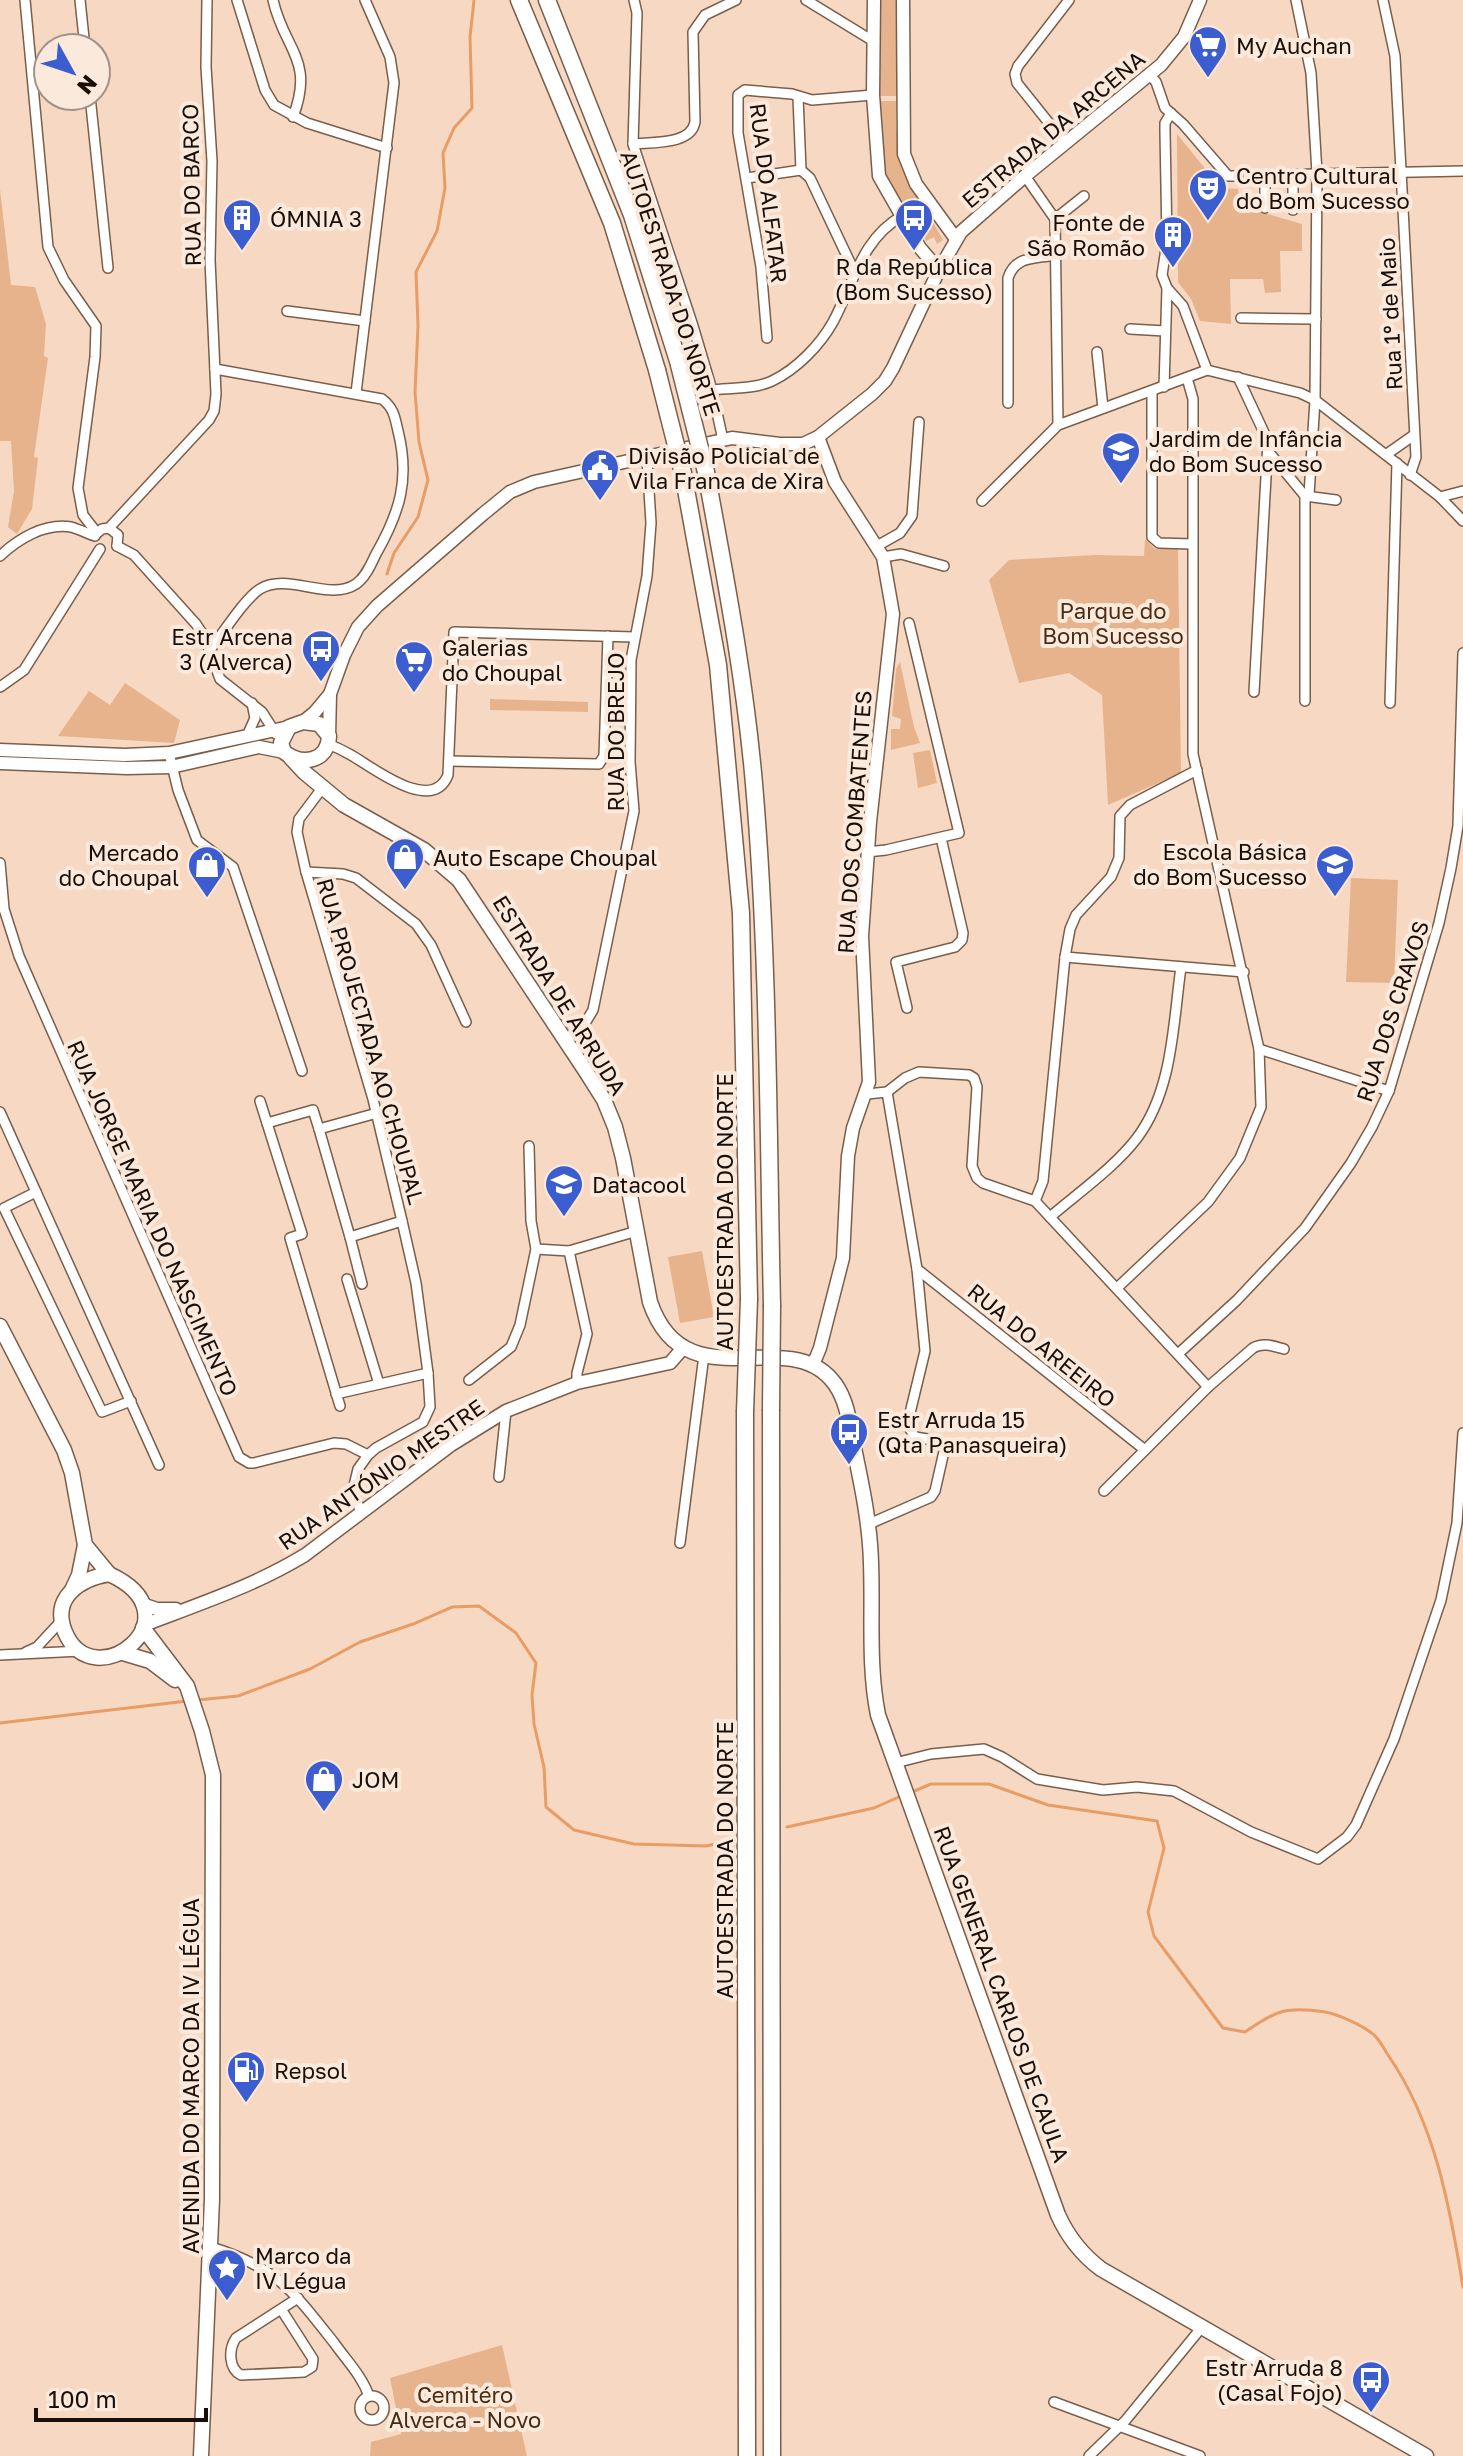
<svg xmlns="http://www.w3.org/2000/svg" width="1463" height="2456" viewBox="0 0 1463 2456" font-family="'Golos Text',sans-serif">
	<rect width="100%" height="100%" fill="#f7d9c3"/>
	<!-- green -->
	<g fill="#e7b38d">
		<path d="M879 0H900L898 96H878Z"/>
		<path d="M878 101H896V130L900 132 923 198 921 201 943 240 937 244 934 237 926 241 922 232 917 234 883 172Z"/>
		<path d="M1177 134 1221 188 1238 189 1240 206 1302 224V251H1280L1281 292 1265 293 1263 279H1230L1231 324 1200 321 1191 299 1178 282Z"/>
		<path d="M0 189 11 285 35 287 46 324 44 356 48 358 34 457 38 458 32 509 17 534 8 527 14 491 11 441H0Z"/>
		<path d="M1145 539 1155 549H1178L1181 773 1108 805 1102 695 1069 673 1019 683 989 580 1009 560 1095 555 1144 556Z"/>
		<path d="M900 662 914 727 920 743 891 750V729H900L901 719 892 716 896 669Z"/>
		<path d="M125 683 180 720 174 743 58 736 89 691 110 705Z"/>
		<path d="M490 699 588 702V712L490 710Z"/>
		<path d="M930 750 937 783 918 788 913 753Z"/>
		<path d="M1351 878 1398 880 1394 983 1346 982Z"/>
		<path d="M702 1251 714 1317 680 1323 668 1257Z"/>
		<path d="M502 2345 527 2456H370L371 2442 401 2434 390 2378Z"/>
	</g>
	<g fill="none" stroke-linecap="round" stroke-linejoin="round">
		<!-- stream -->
		<g stroke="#e79d65" stroke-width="3">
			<path d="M387 574 394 553 418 517 428 480 419 442 415 392 418 326 416 272 437 231 445 188 443 153 454 128 472 108 470 37 474 0"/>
			<path d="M198 1700 238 1696 310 1669 360 1642 413 1624 452 1607 479 1606 516 1633 536 1663 532 1695 534 1724 544 1767 546 1807 574 1830 634 1844 706 1846 730 1841"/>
			<path d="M0 1723 187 1701"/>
			<path d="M912 1792 931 1784H989L1048 1805 1157 1821 1164 1848 1148 1912 1154 1936 1223 2028 1245 2032C1277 2010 1286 2006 1325 2012 1338 2014 1364 2026 1374 2035 1380 2040 1384 2049 1388 2055 1435 2123 1450 2207 1463 2287"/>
			<path d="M787 1827 874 1808 901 1796"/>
		</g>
		<!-- street casing -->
		<g stroke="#795e4b" stroke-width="12">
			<g id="street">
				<path d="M25 0 48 247 64 280 96 326 95 357 78 488 83 515 97 533"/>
				<path d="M80 0 85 48"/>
				<path d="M237 0 265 90 274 105 307 123 387 148"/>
				<path d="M273 0C284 50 315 59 293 117"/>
				<path d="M634 0 637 13 633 144 693 326 712 390 723 440"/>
				<path d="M806 0 873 41"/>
				<path d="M1296 0 1311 73 1317 173 1315 400 1309 495 1305 496V701"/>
				<path d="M1383 0 1395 56 1416 457 1410 475"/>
				<path d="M1150 75 1156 82 1165 108 1183 124 1228 176H1238"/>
				<path d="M90 96 108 268"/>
				<path d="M798 97 801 170 810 178 855 273"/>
				<path d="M1065 143 1017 83 1015 74 1018 66 1069 0"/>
				<path d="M633 144C653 142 691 145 695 122L693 32 705 15 736 0"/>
				<path d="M1293 174V210"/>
				<path d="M1025 176 1055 219 1058 425"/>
				<path d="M747 178 801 170"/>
				<path d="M1265 208V175L1463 171"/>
				<path d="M1055 219 1084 196"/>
				<path d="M1167 288 1183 306 1207 370"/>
				<path d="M287 311 365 321"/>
				<path d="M1241 318 1316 319"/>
				<path d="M1130 329 1165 331"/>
				<path d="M767 338 761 267 738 133V95L745 90 792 94 812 100 873 95"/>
				<path d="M1097 352 1103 408"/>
				<path d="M1238 377 1268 441 1254 692"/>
				<path d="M1164 387 1167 288 1162 275 1167 242 1165 132V123L1171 113"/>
				<path d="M712 390C730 388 755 389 772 381 797 369 820 345 833 322 854 283 861 239 902 216"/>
				<path d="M1152 391V537L1159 543 1192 544"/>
				<path d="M356 393 394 83 390 57 365 0"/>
				<path d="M1008 403V278C1015 256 1034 259 1054 255"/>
				<path d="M1268 451 1305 496 1336 500"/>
				<path d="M1387 454 1414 435"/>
				<path d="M1440 497 1463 491"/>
				<path d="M982 501 1058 425 1207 370 1300 393 1315 400 1440 497 1463 521"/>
				<path d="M109 528 118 535 117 546"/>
				<path d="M97 533 102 529 109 528 209 420 214 411 216 394 210 260 212 161 206 67 207 0"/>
				<path d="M117 546 134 555 196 624 204 636 220 679 262 712 276 734"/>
				<path d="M877 546 900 533 912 516 919 422"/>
				<path d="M0 556C18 539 44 523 71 527 79 529 88 534 95 536"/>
				<path d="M883 557 901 554 944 566"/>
				<path d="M209 651C222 635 244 599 260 589 288 572 329 602 356 584 366 577 371 564 376 554 400 512 410 479 398 431 395 418 394 408 382 399L215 369"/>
				<path d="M0 687 24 670 100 549"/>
				<path d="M1390 703 1397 463"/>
				<path d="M247 736 255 718 252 703"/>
				<path d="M328 744C336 747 344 751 351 755 372 767 432 815 448 775L454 632 634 637"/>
				<path d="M169 753 178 790 197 840 233 867 302 1071"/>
				<path d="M449 761 599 764 604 756 608 636"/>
				<path d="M323 787 299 819 297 832 306 872 373 1099 402 1221 416 1283 428 1373 430 1407 423 1422 376 1448 368 1455 358 1469 353 1490 361 1513"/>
				<path d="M867 852 886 850 959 833 909 623"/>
				<path d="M0 863 4 909 19 956 239 1457 249 1463H254L334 1443 346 1444 368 1455"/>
				<path d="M306 872 343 874 356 878 416 924 431 945 466 1022"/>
				<path d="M1065 957 1244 972"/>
				<path d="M907 1008 896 962 955 947 962 940 963 933 941 838"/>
				<path d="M565 1040 584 1025 593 1010 634 811 630 762 631 660 647 576 651 523 647 458"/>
				<path d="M1259 1049 1389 1091"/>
				<path d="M867 1094 887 1092 905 1078 919 1072 969 1075 974 1078 977 1087 972 1166 977 1178 983 1183 1035 1201 1208 1387"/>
				<path d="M260 1101 302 1234 290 1238 340 1406"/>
				<path d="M0 1112 159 1465"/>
				<path d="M377 1113 319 1129 350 1237 402 1221"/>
				<path d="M267 1123 313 1110 319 1129"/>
				<path d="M36 1192 4 1208 102 1412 131 1401"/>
				<path d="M1035 1201 1043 1181 1065 957 1070 929 1076 915 1111 877 1119 858 1120 816 1130 805 1197 770"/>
				<path d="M1050 1217C1078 1193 1115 1167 1137 1138 1173 1090 1173 1024 1181 967"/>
				<path d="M350 1237 362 1284"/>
				<path d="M536 1249 569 1251 637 1231"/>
				<path d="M569 1251 587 1334 577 1373V1383"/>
				<path d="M917 1269 1145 1450"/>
				<path d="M347 1279 379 1384"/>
				<path d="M1117 1288 1208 1202 1240 1158 1261 1107 1259 1049 1193 754V399L1187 378"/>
				<path d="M1178 1354 1237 1300 1305 1228 1351 1163 1372 1127 1389 1091 1439 923 1451 868 1458 826 1463 653"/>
				<path d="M469 1380 511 1347 520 1325 536 1249 531 1221 529 1146"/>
				<path d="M336 1394 428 1373"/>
				<path d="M499 1477 506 1411"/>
				<path d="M1104 1491 1208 1387 1253 1348C1263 1342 1273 1346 1284 1349"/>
				<path d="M869 1524 931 1497 935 1491 945 1447 939 1441 915 1437 910 1429V1413L925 1351 917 1269 887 1092"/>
				<path d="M680 1543 704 1355"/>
				<path d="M26 1652 37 1647 62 1620"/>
				<path d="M0 1655 81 1651"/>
				<path d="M895 1763 931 1754 984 1749 1002 1757 1037 1779 1103 1790 1137 1787 1174 1791 1251 1832 1318 1859 1347 1837 1356 1825 1394 1739 1441 1600 1457 1523 1463 1433"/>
				<path d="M211 2247C277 2267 294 2292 335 2344 347 2361 362 2376 369 2396"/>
				<path d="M281 2309 313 2359 312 2367 304 2372 241 2375C229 2369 228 2350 236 2338L298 2298"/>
				<circle cx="372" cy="2408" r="12"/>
				<path d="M1054 2402 1200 2456"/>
				<path d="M1089 2456 1125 2421 1202 2327"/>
			</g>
		</g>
		<!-- secondary casing -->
		<g stroke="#795e4b" stroke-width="15">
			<g id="secondary">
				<path d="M874 0 873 95 879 176 920 248 939 270"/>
				<path d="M903 0 904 154 916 184 956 239"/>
				<path d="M303 722 315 712 330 694"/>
				<path d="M329 736 330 694 344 655 358 627 377 606 483 514 510 492 534 482 732 438 780 444H803L818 437 872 394 885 381 893 368 939 270 961 232 1025 176 1161 65 1184 37 1200 0"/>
				<path d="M0 750 125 755 169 753 289 727"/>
				<path d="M0 763 127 768 171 767 259 747 284 752"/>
				<path d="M813 1365 820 1348 843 1258 848 1156 853 1128 869 1082 862 936 870 822 893 614 883 557 835 482 818 437"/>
				<path d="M142 1604 157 1609H176"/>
				<path d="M144 1625C199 1604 254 1586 305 1555L451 1445 506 1411 577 1383 670 1363 683 1348"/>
			</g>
		</g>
		<!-- primary casing -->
		<g stroke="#795e4b" stroke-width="17">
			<g id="primary">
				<path d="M303 722 319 724 329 736C328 762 302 766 284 752L281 743 289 727Z"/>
				<path d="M291 758 304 772 344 805 424 850 459 880 585 1070 604 1100 615 1127 623 1158 650 1302C685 1405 790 1321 835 1384 848 1402 850 1427 854 1448 862 1486 870 1524 871 1563 873 1614 868 1665 878 1715L1058 2215C1068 2237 1081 2254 1101 2269L1426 2456"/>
				<path d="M0 1326 64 1450 72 1473 85 1545 79 1575 72 1590"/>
				<path d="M85 1545 109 1574"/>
				<path d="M109 1574C201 1616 93 1700 65 1632 51 1598 79 1579 109 1574Z"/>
				<path d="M143 1628 187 1686 202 1731 213 1775 212 2199 201 2456"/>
				<path d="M123 1653 150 1661 175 1680"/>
			</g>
		</g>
		<!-- highway casing -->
		<g stroke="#795e4b" stroke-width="19">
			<g id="highway">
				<path d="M519 0 612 223 657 370"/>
				<path d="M547 0 632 215 678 361"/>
				<path d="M706 472C725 576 745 679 754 784 769 958 768 1132 772 1305"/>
				<path d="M683 473 718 665 741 913 749 1299"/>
				<path d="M771 1411 772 2456"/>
				<path d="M745 1412 747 2456"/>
			</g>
		</g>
		<!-- street -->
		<use href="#street" stroke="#fff" stroke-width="9"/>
		<!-- secondary -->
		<use href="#secondary" stroke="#fff" stroke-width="12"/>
		<!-- primary -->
		<use href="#primary" stroke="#fff" stroke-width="14"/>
		<!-- highway -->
		<use href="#highway" stroke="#fff" stroke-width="16"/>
		<!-- highway-bridge casing -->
		<g stroke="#795e4b" stroke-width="19" stroke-linecap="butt">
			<g id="highway-bridge">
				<path d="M678 361 706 472"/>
				<path d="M657 370 683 473"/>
				<path d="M771 1411 772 1305"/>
				<path d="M745 1412 749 1299"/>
			</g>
		</g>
		<!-- highway-bridge -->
		<use href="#highway-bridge" stroke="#fff" stroke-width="16"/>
	</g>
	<!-- icons -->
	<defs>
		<g id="supermarket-pin" transform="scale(2)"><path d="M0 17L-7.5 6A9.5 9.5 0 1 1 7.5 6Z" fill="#3c5dcf" stroke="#fbe9dc"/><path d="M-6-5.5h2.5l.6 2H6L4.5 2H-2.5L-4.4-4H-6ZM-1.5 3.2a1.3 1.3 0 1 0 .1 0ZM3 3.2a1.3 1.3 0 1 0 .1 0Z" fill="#fff"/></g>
		<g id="theatre-pin" transform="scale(2)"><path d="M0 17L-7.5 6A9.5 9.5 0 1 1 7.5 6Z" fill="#3c5dcf" stroke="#fbe9dc"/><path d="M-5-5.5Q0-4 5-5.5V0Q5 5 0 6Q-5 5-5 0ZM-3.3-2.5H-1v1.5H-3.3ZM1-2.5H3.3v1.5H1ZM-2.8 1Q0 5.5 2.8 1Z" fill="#fff"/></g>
		<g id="building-pin" transform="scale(2)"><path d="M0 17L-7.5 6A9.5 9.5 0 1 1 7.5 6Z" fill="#3c5dcf" stroke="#fbe9dc"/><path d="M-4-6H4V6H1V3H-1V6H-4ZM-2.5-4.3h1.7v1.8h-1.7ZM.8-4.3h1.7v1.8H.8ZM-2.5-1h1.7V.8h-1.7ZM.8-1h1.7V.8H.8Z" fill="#fff"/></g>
		<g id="bus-pin" transform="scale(2)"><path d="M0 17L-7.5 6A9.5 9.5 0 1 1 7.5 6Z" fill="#3c5dcf" stroke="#fbe9dc"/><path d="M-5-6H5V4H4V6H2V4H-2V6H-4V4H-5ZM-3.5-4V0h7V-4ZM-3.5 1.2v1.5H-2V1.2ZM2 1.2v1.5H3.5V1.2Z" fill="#fff"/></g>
		<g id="school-pin" transform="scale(2)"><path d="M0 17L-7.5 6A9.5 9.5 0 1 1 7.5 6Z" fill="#3c5dcf" stroke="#fbe9dc"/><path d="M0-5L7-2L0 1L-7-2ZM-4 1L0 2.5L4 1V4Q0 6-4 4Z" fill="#fff"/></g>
		<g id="civic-pin" transform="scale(2)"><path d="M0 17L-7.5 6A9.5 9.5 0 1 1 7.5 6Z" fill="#3c5dcf" stroke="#fbe9dc"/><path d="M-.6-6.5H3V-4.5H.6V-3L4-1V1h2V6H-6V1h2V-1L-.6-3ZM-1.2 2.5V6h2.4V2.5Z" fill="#fff"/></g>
		<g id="shop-pin" transform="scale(2)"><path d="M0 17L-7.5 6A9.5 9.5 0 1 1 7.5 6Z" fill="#3c5dcf" stroke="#fbe9dc"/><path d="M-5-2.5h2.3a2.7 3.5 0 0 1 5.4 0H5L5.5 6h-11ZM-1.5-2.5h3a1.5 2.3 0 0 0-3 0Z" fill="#fff"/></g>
		<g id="fuel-pin" transform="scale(2)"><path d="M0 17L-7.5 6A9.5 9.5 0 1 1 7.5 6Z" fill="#3c5dcf" stroke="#fbe9dc"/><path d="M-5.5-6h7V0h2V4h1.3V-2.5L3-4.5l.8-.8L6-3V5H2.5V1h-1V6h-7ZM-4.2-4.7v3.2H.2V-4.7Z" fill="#fff"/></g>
		<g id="sight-pin" transform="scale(2)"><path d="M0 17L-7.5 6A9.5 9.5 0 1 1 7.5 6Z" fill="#3c5dcf" stroke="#fbe9dc"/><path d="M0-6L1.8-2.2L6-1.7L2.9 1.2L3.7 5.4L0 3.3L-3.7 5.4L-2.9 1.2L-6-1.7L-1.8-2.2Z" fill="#fff"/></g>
	</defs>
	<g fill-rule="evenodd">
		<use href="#supermarket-pin" x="1208" y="45"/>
		<use href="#theatre-pin" x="1208" y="188"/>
		<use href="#building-pin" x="242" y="218"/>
		<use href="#bus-pin" x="914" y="218"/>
		<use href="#building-pin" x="1173" y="235"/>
		<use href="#school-pin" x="1121" y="451"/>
		<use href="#civic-pin" x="600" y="468"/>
		<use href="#bus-pin" x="321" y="649"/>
		<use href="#supermarket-pin" x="414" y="660"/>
		<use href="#shop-pin" x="405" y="857"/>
		<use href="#school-pin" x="1335" y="864"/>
		<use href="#shop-pin" x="207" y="865"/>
		<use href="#school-pin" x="564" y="1184"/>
		<use href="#bus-pin" x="849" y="1432"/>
		<use href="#shop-pin" x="324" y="1779"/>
		<use href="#fuel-pin" x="246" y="2070"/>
		<use href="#sight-pin" x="227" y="2268"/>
		<use href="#bus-pin" x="1371" y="2380"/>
	</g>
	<g text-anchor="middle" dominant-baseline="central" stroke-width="8" stroke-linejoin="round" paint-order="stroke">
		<!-- poi labels -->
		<g font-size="22" fill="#190f08" stroke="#fbe9dc" text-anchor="start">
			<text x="1236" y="45">My Auchan</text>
			<text x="1236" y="175">Centro Cultural<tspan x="1236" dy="25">do Bom Sucesso</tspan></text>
			<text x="270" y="218">ÓMNIA 3</text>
			<text x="1145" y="222" text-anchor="end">Fonte de<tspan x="1145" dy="25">São Romão</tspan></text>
			<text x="914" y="266" text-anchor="middle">R da República<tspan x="914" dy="25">(Bom Sucesso)</tspan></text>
			<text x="1149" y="438">Jardim de Infância<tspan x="1149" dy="25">do Bom Sucesso</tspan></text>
			<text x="628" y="455">Divisão Policial de<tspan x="628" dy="25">Vila Franca de Xira</tspan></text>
			<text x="293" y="636" text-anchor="end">Estr Arcena<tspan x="293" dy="25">3 (Alverca)</tspan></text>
			<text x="442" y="647">Galerias<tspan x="442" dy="25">do Choupal</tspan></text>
			<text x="1307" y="851" text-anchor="end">Escola Básica<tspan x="1307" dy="25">do Bom Sucesso</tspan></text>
			<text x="179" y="852" text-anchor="end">Mercado<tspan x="179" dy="25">do Choupal</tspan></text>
			<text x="433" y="857">Auto Escape Choupal</text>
			<text x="592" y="1184">Datacool</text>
			<text x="877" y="1419">Estr Arruda 15<tspan x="877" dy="25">(Qta Panasqueira)</tspan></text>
			<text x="352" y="1779">JOM</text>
			<text x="274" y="2070">Repsol</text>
			<text x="255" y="2255">Marco da<tspan x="255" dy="25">IV Légua</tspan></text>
			<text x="1343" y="2367" text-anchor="end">Estr Arruda 8<tspan x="1343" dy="25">(Casal Fojo)</tspan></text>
		</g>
		<!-- street labels -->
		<g font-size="22" fill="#190f08" stroke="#fbe9dc">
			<text transform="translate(1053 129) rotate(-40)">ESTRADA DA ARCENA</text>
			<text transform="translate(191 185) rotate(-91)">RUA DO BARCO</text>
			<text transform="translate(769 193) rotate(83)">RUA DO ALFATAR</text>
			<text transform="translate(671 283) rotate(72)">AUTOESTRADA DO NORTE</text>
			<text transform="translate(1390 314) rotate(-93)">Rua 1º de Maio</text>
			<text transform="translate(615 732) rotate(-90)">RUA DO BREJO</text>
			<text transform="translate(854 822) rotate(-86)">RUA DOS COMBATENTES</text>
			<text transform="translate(560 995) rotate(58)">ESTRADA DE ARRUDA</text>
			<text transform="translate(1392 1011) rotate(-72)">RUA DOS CRAVOS</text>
			<text transform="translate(371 1041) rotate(74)">RUA PROJECTADA AO CHOUPAL</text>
			<text transform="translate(724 1212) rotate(-90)">AUTOESTRADA DO NORTE</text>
			<text transform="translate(153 1218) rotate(66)">RUA JORGE MARIA DO NASCIMENTO</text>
			<text transform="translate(1042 1345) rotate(39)">RUA DO AREEIRO</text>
			<text transform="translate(381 1474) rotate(-35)">RUA ANTÓNIO MESTRE</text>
			<text transform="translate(724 1860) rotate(-90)">AUTOESTRADA DO NORTE</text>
			<text transform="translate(1002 1994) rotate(70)">RUA GENERAL CARLOS DE CAULA</text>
			<text transform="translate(190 2076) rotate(-90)">AVENIDA DO MARCO DA IV LÉGUA</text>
		</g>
		<!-- park labels -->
		<g font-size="22" fill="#4a2c13" stroke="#fbe9dc">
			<text x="1113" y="610">Parque do<tspan x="1113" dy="25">Bom Sucesso</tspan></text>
			<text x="465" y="2394">Cemitéro<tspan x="465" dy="25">Alverca - Novo</tspan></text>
		</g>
	</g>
	<!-- north arrow -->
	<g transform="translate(72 72) rotate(130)"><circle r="38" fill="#fbe9dc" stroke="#a19287" stroke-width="2"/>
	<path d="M0-6L14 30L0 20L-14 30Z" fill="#3c5dcf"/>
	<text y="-12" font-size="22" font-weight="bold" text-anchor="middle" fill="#190f08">N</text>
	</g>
	<!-- scale -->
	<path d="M36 2408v12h170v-12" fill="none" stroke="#190f08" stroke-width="4"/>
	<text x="48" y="2408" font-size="24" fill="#190f08" stroke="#fbe9dc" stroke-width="6" paint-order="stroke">100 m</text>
</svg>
